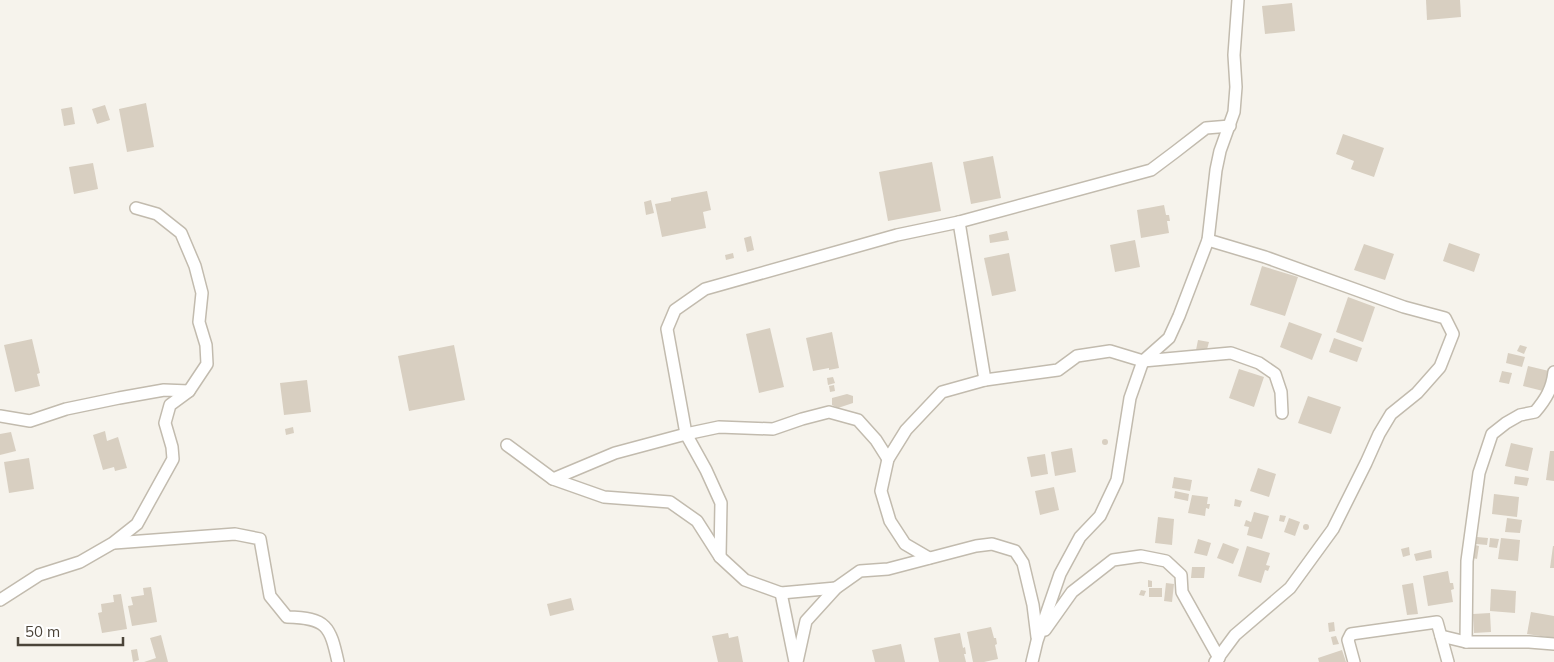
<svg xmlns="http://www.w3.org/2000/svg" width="1554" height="662" viewBox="0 0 1554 662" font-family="Mulish,sans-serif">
	<rect width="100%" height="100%" fill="#f6f3ec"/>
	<!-- building -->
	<g fill="#d8cfc1">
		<path d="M1426 0H1460L1461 17 1427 20Z"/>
		<path d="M1292 3 1295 31 1265 34 1262 6Z"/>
		<path d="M146 103 154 147 127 152 119 109Z"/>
		<path d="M105 105 110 120 97 124 92 109Z"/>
		<path d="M72 107 75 124 64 126 61 109Z"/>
		<path d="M1343 134 1384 148 1374 177 1351 169 1354 161 1336 154Z"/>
		<path d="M993 156 1001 198 971 204 963 162Z"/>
		<path d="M932 162 941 211 888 221 879 172Z"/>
		<path d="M93 163 98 189 74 194 69 167Z"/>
		<path d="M707 191 711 210 703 212 706 228 662 237 655 204 671 201V198Z"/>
		<path d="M651 200 654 213 646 215 644 202Z"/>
		<path d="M1164 205 1166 215H1169L1170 221H1167L1169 233 1141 238 1137 210Z"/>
		<path d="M1007 231 1009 240 990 243 989 235Z"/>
		<path d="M751 236 754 250 747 252 744 238Z"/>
		<path d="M1135 240 1140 267 1115 272 1110 245Z"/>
		<path d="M1449 243 1480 254 1474 272 1443 261Z"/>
		<path d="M1364 244 1394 254 1385 280 1354 270Z"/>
		<path d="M733 253 734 258 726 260 725 255Z"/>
		<path d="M1009 253 1016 291 992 296 984 258Z"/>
		<path d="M1262 266 1298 277 1285 316 1250 305Z"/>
		<path d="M1348 297 1375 307 1363 342 1336 332Z"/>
		<path d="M1289 322 1322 334 1312 360 1280 347Z"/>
		<path d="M770 328 784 387 759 393 746 334Z"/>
		<path d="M832 332 839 368 829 370V368L813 371 806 338Z"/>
		<path d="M1334 338 1362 348 1357 362 1329 352Z"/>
		<path d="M32 339 40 373 37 374 40 386 15 392 4 345Z"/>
		<path d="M1198 340 1209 342 1206 353 1196 350Z"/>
		<path d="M454 345 465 400 409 411 398 356Z"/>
		<path d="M1520 345 1527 347 1524 354 1517 351Z"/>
		<path d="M1508 353 1525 357 1522 367 1506 363Z"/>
		<path d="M1528 366 1549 371 1543 391 1523 386Z"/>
		<path d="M1239 369 1264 377 1254 407 1229 398Z"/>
		<path d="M1502 371 1512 373 1509 384 1499 382Z"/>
		<path d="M833 377 835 383 828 385 827 378Z"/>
		<path d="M307 380 311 412 284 415 280 383Z"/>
		<path d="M834 385 835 391 830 392 829 386Z"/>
		<path d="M847 394 853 396V403L838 408 832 405V398Z"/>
		<path d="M1308 396 1341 407 1331 434 1298 423Z"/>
		<path d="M293 427 294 433 286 435 285 429Z"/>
		<path d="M105 431 107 441 118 437 127 468 115 471 114 467 103 470 93 435Z"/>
		<path d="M11 432 16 451 0 455V434Z"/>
		<circle cx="1105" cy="442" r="3"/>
		<path d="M1511 443 1533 448 1528 471 1505 466Z"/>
		<path d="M1072 448 1076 472 1055 476 1051 452Z"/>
		<path d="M1550 451H1554V481L1546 480Z"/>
		<path d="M1045 454 1048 474 1031 477 1027 457Z"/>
		<path d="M29 458 34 489 9 493 4 462Z"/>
		<path d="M1258 468 1276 474 1269 497 1250 491Z"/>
		<path d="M1515 476 1529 478 1527 486 1514 484Z"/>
		<path d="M1174 477 1192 480 1190 491 1172 488Z"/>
		<path d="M1054 487 1059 510 1040 515 1035 491Z"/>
		<path d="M1175 491 1189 494 1188 501 1174 498Z"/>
		<path d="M1494 494 1519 497 1517 517 1492 514Z"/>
		<path d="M1192 495 1208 497 1207 504H1210L1209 509 1206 508 1205 516 1188 513Z"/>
		<path d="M1235 499 1242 501 1240 507 1234 506Z"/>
		<path d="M1254 512 1269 516 1262 539 1247 535 1249 527 1244 526 1246 520 1251 522Z"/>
		<path d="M1280 515 1286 516 1284 522 1279 521Z"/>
		<path d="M1158 517 1174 519 1172 545 1155 543Z"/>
		<path d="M1289 518 1300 522 1295 536 1284 532Z"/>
		<path d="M1507 518 1522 520 1520 533 1505 532Z"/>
		<circle cx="1306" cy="527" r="3"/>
		<path d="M1477 537 1488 538 1487 545 1476 544Z"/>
		<path d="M1490 538 1499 539 1497 548 1489 547Z"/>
		<path d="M1501 538 1520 540 1518 561 1498 559Z"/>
		<path d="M1198 539 1211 543 1207 556 1194 553Z"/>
		<path d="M1223 543 1239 549 1233 564 1217 558Z"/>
		<path d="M1475 545 1479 546 1477 559 1473 558Z"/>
		<path d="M1247 546 1270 553 1266 565 1270 566 1268 571 1265 570 1261 583 1238 576Z"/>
		<path d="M1553 546H1554V568H1550Z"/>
		<path d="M1409 547 1410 555 1403 557 1401 549Z"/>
		<path d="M1431 550 1432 558 1416 561 1414 554Z"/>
		<path d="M1192 567H1205L1204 578H1191Z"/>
		<path d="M1448 571 1450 583H1453L1454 589 1451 590 1453 602 1428 606 1423 576Z"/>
		<path d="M1148 580 1152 581V587H1148Z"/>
		<path d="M1166 583 1174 584 1172 602 1164 601Z"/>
		<path d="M1413 583 1418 614 1407 615 1402 585Z"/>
		<path d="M151 587 157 622 132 626 128 606 133 605 131 597 144 595 143 588Z"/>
		<rect x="1149" y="588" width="13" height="9"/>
		<path d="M1491 589 1516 591 1515 613 1490 611Z"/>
		<path d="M1141 590 1146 591 1144 596 1139 595Z"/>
		<path d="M121 594 127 629 102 633 98 613 102 612 101 604 114 602 113 595Z"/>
		<path d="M571 598 574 610 550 616 547 604Z"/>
		<path d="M1531 612 1554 616V638L1527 634Z"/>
		<path d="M1490 613 1491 632 1474 633 1473 614Z"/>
		<path d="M1334 622 1335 631 1329 632 1328 623Z"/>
		<path d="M991 627 994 638H996L997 644 995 645 998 659 984 662H973L967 632Z"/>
		<path d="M728 633 729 638 738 636 743 662H718L712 636Z"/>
		<path d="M960 633 963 648 965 647 966 654H964L966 662H939L934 638Z"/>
		<path d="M161 635 168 662H144L156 658 150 638Z"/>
		<path d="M1336 636 1339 644 1333 645 1331 637Z"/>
		<path d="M901 644 905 662H875L872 650Z"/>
		<path d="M137 649 139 660 133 662 131 650Z"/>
		<path d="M1342 650 1346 662H1319L1318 658Z"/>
	</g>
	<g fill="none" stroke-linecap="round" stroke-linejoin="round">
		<!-- minor casing -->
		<g stroke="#c2bbae" stroke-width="14">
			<g id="minor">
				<path d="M959 222 985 380"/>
				<path d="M1208 240 1265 257 1404 307 1445 318 1453 334 1440 367 1417 393 1391 414 1379 434 1366 463 1333 529 1290 588 1235 635 1215 662"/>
				<path d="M0 416 30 421 66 409 119 398 164 390 189 391"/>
				<path d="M507 445 553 479 604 497 670 502 697 521 720 557 745 580 781 593 836 588"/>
				<path d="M553 479 615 453 686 434 719 427 773 429 802 419 829 412 858 420 876 440 888 459"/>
				<path d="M114 543 235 534 260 539 270 596 287 617C327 618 330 626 338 662"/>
				<path d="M720 557 721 503 706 470 686 434 683 417 667 329 675 310 705 289 897 235 959 222 1151 170 1175 152 1206 128 1230 126"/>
				<path d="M929 558 905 544 890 521 881 491 888 459 906 430 942 392 985 380 1058 370 1077 356 1110 351 1143 361 1231 353 1259 363 1275 374 1281 392 1282 413"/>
				<path d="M781 593 795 662"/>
				<path d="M0 600 39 575 80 562 113 543 137 524 173 459 172 447 165 423 170 405 189 391 207 364 206 345 199 322 202 293 195 266 181 233 157 214 136 208"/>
				<path d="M1045 630 1072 592 1113 560 1141 556 1166 561 1181 575 1182 592 1219 658"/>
				<path d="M1441 636 1466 642H1529L1554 644"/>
				<path d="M1466 642 1467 561 1479 473 1492 434 1506 423 1520 415 1535 412C1546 399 1552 389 1554 372"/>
				<path d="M797 662 806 621 836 588 860 571 888 569 976 546 992 544 1015 551 1023 563 1033 605 1037 637"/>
				<path d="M1032 662 1037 641 1060 574 1080 537 1100 516 1117 480 1130 398 1143 361 1169 338 1179 316 1208 240 1216 170 1220 151 1234 112 1236 87 1234 55 1238 0"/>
				<path d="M1354 662 1348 640 1351 634 1437 622 1448 662"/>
			</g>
		</g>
		<!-- minor -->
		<use href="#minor" stroke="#fff" stroke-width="11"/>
	</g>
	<!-- scale -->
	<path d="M18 637v8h105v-8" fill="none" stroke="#4b4439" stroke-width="2.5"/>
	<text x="25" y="637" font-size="15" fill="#4b4439" stroke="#ffffff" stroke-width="4" paint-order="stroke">50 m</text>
</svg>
